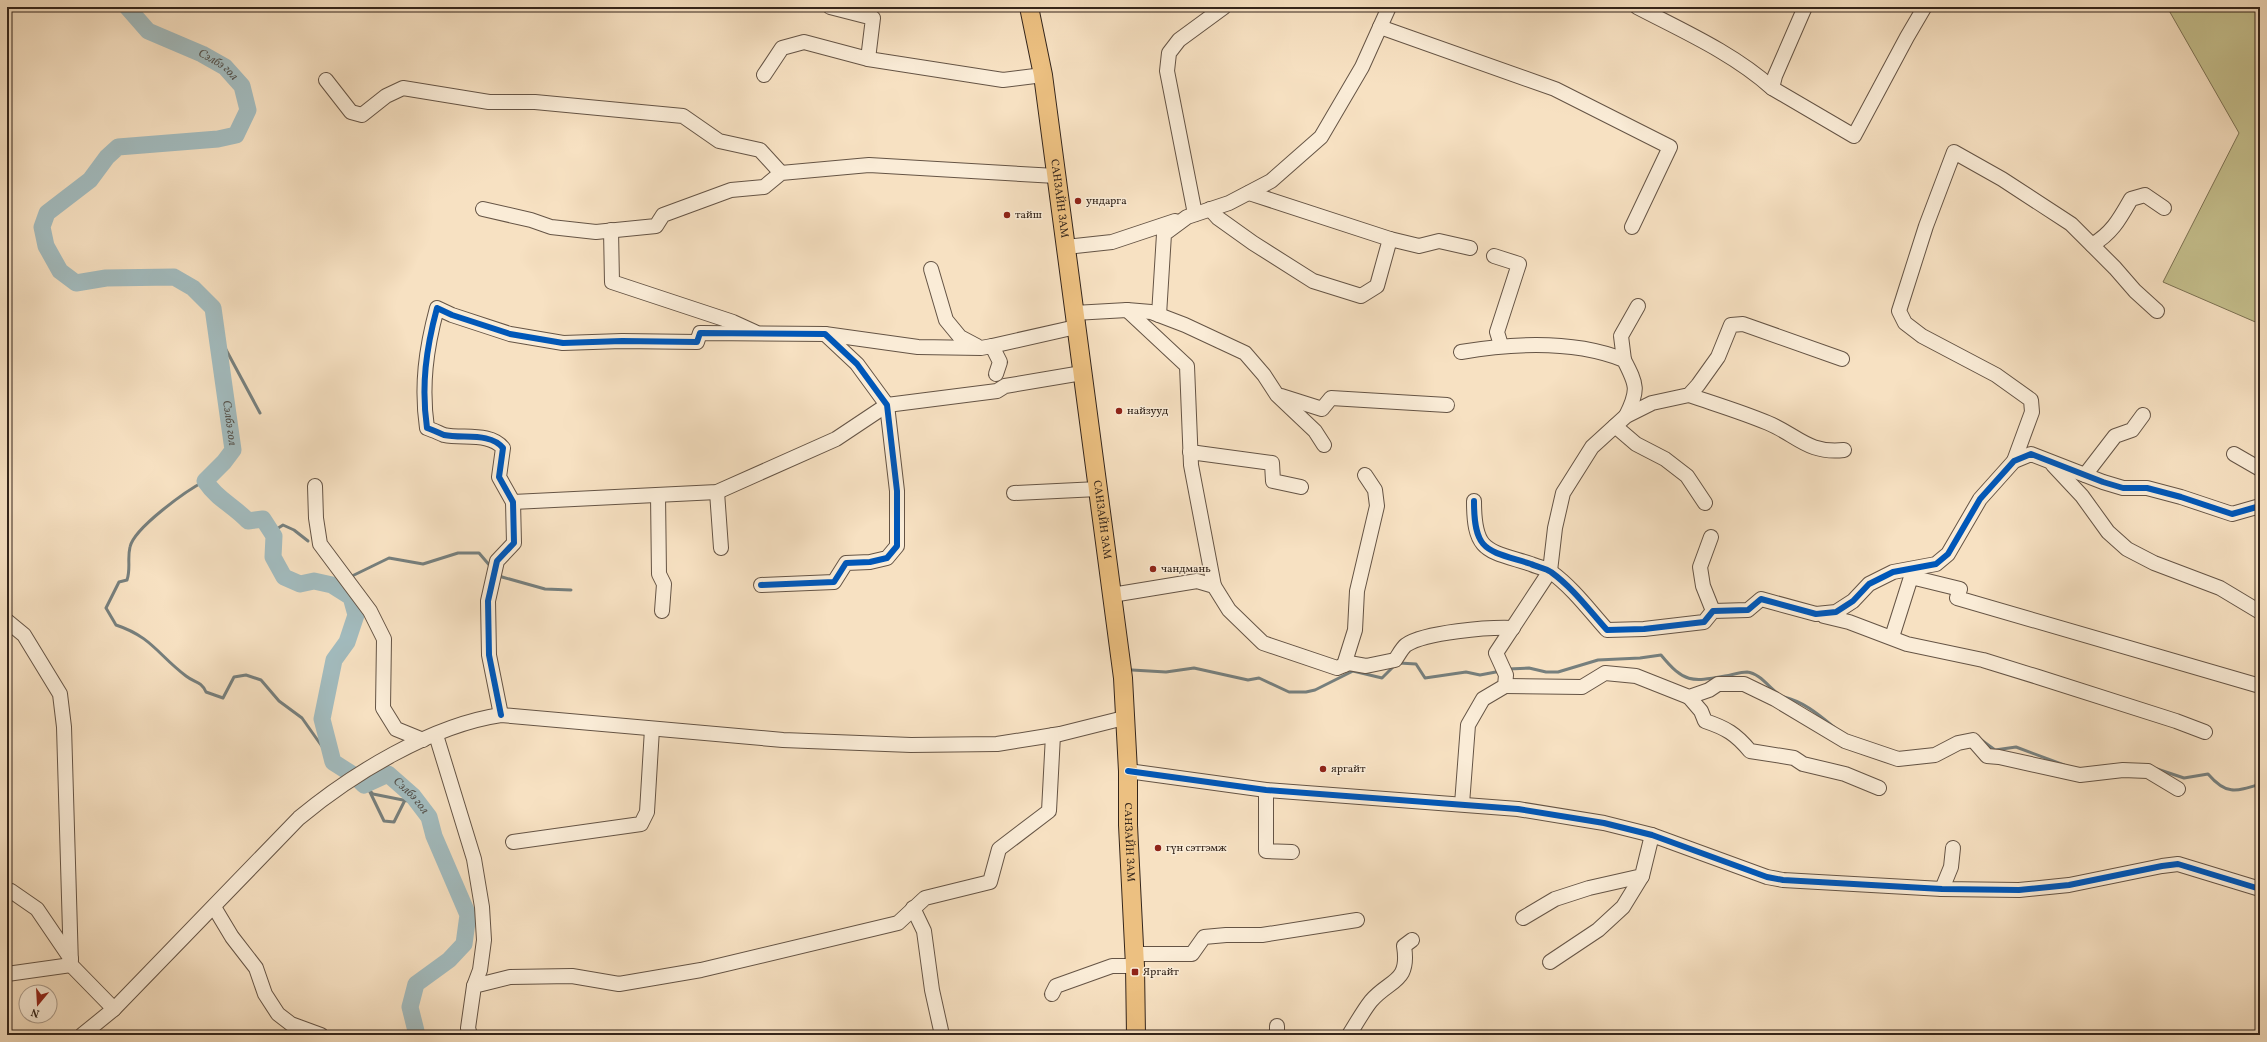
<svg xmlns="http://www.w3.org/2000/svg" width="2267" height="1042" viewBox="0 0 2267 1042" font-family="Vollkorn,serif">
	<rect width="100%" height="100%" fill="#f7e1c2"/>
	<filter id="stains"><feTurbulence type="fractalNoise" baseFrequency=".005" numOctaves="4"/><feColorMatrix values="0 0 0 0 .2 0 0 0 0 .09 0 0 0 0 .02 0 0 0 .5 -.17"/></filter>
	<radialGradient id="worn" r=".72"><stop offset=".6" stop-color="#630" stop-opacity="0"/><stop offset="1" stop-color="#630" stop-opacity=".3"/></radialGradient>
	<!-- green -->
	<path fill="#c5c08e" stroke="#7c7254" d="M2167 7H2260V324L2163 282 2239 133Z"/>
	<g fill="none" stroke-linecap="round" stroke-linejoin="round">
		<!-- stream -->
		<g stroke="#767f7d" stroke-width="3">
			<path d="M216 331 260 413"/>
			<path d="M205 481C187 490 134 528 130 547 127 559 131 568 127 580L119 582 106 608 116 625C152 637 158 655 186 676 195 683 201 681 206 692L223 698 234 677 246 675 261 680 279 701 302 718 333 762"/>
			<path d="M272 532 283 525 294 530 308 541"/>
			<path d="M498 574 502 577 545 589 571 590"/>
			<path d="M350 577 389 558 423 564 458 553H479L491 567"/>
			<path d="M332 585 344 582"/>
			<path d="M1399 663 1416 664 1425 678 1466 672 1480 675 1501 671"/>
			<path d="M1508 669 1529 668 1546 672H1558L1598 660 1640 658 1661 655C1684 683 1691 682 1725 676 1732 675 1740 672 1747 672 1759 673 1769 687 1777 693"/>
			<path d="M1132 670 1166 672 1194 668 1248 680 1259 678 1289 692H1306L1315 690 1353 671 1382 678 1393 667"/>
			<path d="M1784 697C1804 702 1818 714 1834 727"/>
			<path d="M1980 739 1995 750 2016 747 2064 765"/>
			<path d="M2157 769 2184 778 2208 774C2226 795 2235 792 2260 784"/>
			<path d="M364 785 373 794 418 803"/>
			<path d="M369 790 384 821 394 822 405 800"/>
		</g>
		<!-- river -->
		<path stroke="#a2bbbe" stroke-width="17" id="s1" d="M127 7 148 31 202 54 225 67 242 86 248 110 236 135 218 139 118 147 107 157 90 180 47 213 42 227 46 246 60 271 76 283 106 278 174 277 193 288 213 308 233 450 224 462 205 481C218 500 233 505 248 521L263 519 274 536 273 557 284 577 300 584 314 581 332 585 351 597 356 615 347 642 334 660 322 719 333 762 355 776 364 785 388 774 413 796 429 817 434 836 468 915 464 944 449 960 416 984 410 1007 417 1035"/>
		<!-- minor casing -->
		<g stroke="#655445" stroke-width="16">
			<g id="minor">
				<path d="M830 7 873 18 868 59"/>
				<path d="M1637 7C1683 31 1733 53 1772 88L1854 136 1907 37 1924 8"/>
				<path d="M1380 27 1555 89 1670 147 1632 227"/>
				<path d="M764 75 782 48 804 42 868 59 1003 80 1043 75"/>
				<path d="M326 80 351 112 362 115 386 96 403 88 489 102H535L683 116 719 141 760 150 781 173"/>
				<path d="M1772 88 1775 76 1805 7"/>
				<path d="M483 209 531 220 551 227 596 232 656 226 663 215 731 190 764 187 781 173 869 165 1056 176"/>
				<path d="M1210 209 1218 218 1253 243 1313 281 1361 296 1377 286 1390 239 1249 193"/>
				<path d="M1195 214 1167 71 1169 53 1179 40 1224 7"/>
				<path d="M611 230 612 282 733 322 755 332"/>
				<path d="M1390 239 1419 246 1439 241 1470 248"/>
				<path d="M2092 245C2112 233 2119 220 2131 199L2145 195 2164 208"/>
				<path d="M1066 247 1112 242 1175 221"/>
				<path d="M1494 256 1519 264 1497 332 1501 345"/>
				<path d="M931 269 946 320 960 337 977 346"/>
				<path d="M1127 310 1187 366 1191 465 1214 586"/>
				<path d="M1074 313 1127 310 1151 312 1185 325 1245 353 1264 375 1277 395 1315 431 1324 445"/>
				<path d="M1159 315 1164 234 1187 217 1229 203 1271 181 1321 137 1362 67 1389 7"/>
				<path d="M825 334 918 347 981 348 992 346 1000 362 996 374"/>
				<path d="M992 346 1076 327"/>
				<path d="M1461 352C1514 343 1574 340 1624 360 1637 385 1639 390 1626 416"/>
				<path d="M1624 360 1621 336 1638 306"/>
				<path d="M1689 395C1715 404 1742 412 1768 423 1797 435 1808 454 1844 450"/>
				<path d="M1281 396 1322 409 1331 398 1447 405"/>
				<path d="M1615 426 1636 444 1665 459 1687 476 1705 503"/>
				<path d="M1190 452 1272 463 1273 481 1301 487"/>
				<path d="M2234 454 2260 469"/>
				<path d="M2014 461 2032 412 2031 400 1996 375 1922 336 1905 323 1899 311 1926 226 1954 152 2002 179 2071 224 2115 268 2135 291 2157 311"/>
				<path d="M2053 465 2082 496 2108 532 2127 549 2154 563 2220 588 2260 612"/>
				<path d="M2085 475 2115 436 2132 430 2143 415"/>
				<path d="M315 486 316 518 320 544 370 611 384 639 383 708 396 729 423 740"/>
				<path d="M717 492 721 548"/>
				<path d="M1014 493 1098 489"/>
				<path d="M658 495 659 574 664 584 662 611"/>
				<path d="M1474 501C1474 553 1487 550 1531 564 1537 567 1546 568 1551 572 1573 588 1589 610 1607 630L1644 629 1704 622 1713 611 1748 610 1761 599 1816 614 1836 612 1853 601 1869 584 1893 572 1936 564 1948 554 1980 499 2014 461 2031 454 2103 482 2123 488H2147L2181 497 2232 514 2260 506"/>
				<path d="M513 502 717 492 836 439 887 405 997 391 1005 386 1082 373"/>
				<path d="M1711 537 1700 567 1703 586 1713 611"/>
				<path d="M1112 595 1197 581 1214 586 1229 610 1263 643 1337 668 1349 663 1366 666 1395 660C1398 656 1402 648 1406 645 1425 632 1489 627 1513 628"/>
				<path d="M1824 616 1849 622 1907 644 1983 660 2038 677 2176 721 2205 732"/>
				<path d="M7 621 24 635 60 694 64 727 71 965 114 1009"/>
				<path d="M1892 637 1911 577 1960 589 1957 598 2260 686"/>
				<path d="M1344 665 1355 630 1357 591 1377 506 1375 490 1365 475"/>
				<path d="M1505 686 1582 687 1605 673 1636 676 1689 697 1709 690 1718 684H1744L1775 699 1845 741 1898 759 1935 755 1958 743 1973 740 1987 756 1999 757 2080 775 2123 770 2148 771 2178 789"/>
				<path d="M1689 697 1701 711 1705 721C1726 728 1736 734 1750 751L1794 758 1803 764 1845 774 1879 788"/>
				<path d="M501 715 489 655 488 601 497 561 514 543 513 502 499 477 503 448C490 432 463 439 444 435 439 433 433 430 427 428 421 386 426 349 437 308L452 315 510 334 563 343 622 341 697 342 700 333 825 334 857 364 887 405 897 491V546L887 558 870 562 846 563 834 582 761 585"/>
				<path d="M436 735 474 859 482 907 484 940 480 970 474 986"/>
				<path d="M1128 771 1266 790 1518 809 1604 823 1652 835 1767 877 1783 880 1942 889 2019 890 2069 885 2162 866 2178 864 2260 889"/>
				<path d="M1266 790V851L1292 852"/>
				<path d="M1462 804 1468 725 1483 699 1505 686 1506 675 1496 653 1550 571 1555 528 1563 493 1592 447 1626 416 1652 403 1689 395 1698 385 1718 357 1731 325 1743 324 1842 359"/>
				<path d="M513 842 641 824 647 812 652 729"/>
				<path d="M1942 889 1951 867 1953 848"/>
				<path d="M7 892 11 891 37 909 71 959"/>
				<path d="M214 907 232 937 256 968 265 994 278 1014 291 1024 321 1035"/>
				<path d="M913 908 924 931 932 990 942 1035"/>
				<path d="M1523 918 1555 899 1589 888 1642 876 1652 835"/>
				<path d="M1134 954H1192L1204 937 1226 935H1262L1357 920"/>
				<path d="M1550 962 1598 930 1623 907 1642 876"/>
				<path d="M7 974 71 965"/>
				<path d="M1052 994 1056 986 1112 966H1135"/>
				<path d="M1277 1026V1035"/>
				<path d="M82 1035 114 1009 299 818C352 774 432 725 501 715L783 740 911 745 997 744 1060 734 1124 718"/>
				<path d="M470 1035 468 1028 474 986 510 977 572 976 619 984 701 970 898 923 925 898 990 882 999 849 1049 811 1053 735"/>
				<path d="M1349 1035C1356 1024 1363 1011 1371 1001 1390 979 1410 983 1404 946L1412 940"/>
			</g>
		</g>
		<!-- major casing -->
		<g stroke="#34251b" stroke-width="20">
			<g id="major">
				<path id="s2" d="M1029 7 1043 75 1123 678 1128 771V825L1135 966 1136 1035"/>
			</g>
		</g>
		<!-- minor -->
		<use href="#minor" stroke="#faecd7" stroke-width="14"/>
		<!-- major -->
		<use href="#major" stroke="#ecc081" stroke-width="18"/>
		<!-- cycleway casing -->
		<g stroke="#faecd7" stroke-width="8">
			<g id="cycleway">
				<path d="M1474 501C1474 553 1487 550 1531 564 1537 567 1546 568 1551 572 1573 588 1589 610 1607 630L1644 629 1704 622 1713 611 1748 610 1761 599 1816 614 1836 612 1853 601 1869 584 1893 572 1936 564 1948 554 1980 499 2014 461 2031 454 2103 482 2123 488H2147L2181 497 2232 514 2260 506"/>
				<path d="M501 715 489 655 488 601 497 561 514 543 513 502 499 477 503 448C490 432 463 439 444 435 439 433 433 430 427 428 421 386 426 349 437 308L452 315 510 334 563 343 622 341 697 342 700 333 825 334 857 364 887 405 897 491V546L887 558 870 562 846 563 834 582 761 585"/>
				<path d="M1128 771 1266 790 1518 809 1604 823 1652 835 1767 877 1783 880 1942 889 2019 890 2069 885 2162 866 2178 864 2260 889"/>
			</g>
		</g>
		<!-- cycleway -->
		<use href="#cycleway" stroke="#0057b8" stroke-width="6"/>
	</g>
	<!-- markers -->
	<g fill="#8f2418" stroke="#faecd7" stroke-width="1.5">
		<circle cx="1078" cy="201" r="4"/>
		<circle cx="1007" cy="215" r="4"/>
		<circle cx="1119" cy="411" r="4"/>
		<circle cx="1153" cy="569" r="4"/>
		<circle cx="1323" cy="769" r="4"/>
		<circle cx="1158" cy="848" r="4"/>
		<rect x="1131" y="968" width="8" height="8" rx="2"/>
	</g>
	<g text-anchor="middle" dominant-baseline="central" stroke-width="3" stroke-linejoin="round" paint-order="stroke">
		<!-- street labels -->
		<g font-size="11" fill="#34251b" stroke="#faecd7">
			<text stroke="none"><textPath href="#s2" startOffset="194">САНЗАЙН ЗАМ</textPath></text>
			<text stroke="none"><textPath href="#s2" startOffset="518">САНЗАЙН ЗАМ</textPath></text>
			<text stroke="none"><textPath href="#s2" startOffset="842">САНЗАЙН ЗАМ</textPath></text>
		</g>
		<!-- poi labels -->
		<g font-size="11" fill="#34251b" stroke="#faecd7" text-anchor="start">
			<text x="1086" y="201">ундарга</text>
			<text x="1015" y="215">тайш</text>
			<text x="1127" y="411">найзууд</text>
			<text x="1161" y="569">чандмань</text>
			<text x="1331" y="769">яргайт</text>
			<text x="1166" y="848">гүн сэтгэмж</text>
			<text x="1143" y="972">Яргайт</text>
		</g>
		<!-- water labels -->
		<g font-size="12" font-style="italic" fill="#55524c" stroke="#faecd7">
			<text stroke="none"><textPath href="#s1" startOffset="110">Сэлбэ гол</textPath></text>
			<text stroke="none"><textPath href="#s1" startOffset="759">Сэлбэ гол</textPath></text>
			<text stroke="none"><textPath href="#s1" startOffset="1310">Сэлбэ гол</textPath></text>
		</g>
	</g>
	<!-- margin -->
	<rect width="2267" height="1042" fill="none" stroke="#f7e1c2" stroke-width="24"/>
	<rect x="8" y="8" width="2251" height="1026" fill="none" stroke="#34251b" stroke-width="2"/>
	<rect x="12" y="12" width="2243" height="1018" fill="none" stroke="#34251b"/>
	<!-- north arrow -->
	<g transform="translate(38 1004) rotate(198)"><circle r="19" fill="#faecd7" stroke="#ab9c8c"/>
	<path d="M0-3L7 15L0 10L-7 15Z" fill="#8f2418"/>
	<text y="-6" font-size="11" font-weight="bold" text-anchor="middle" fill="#34251b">N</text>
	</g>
	<rect width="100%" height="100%" filter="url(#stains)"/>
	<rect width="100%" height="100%" fill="url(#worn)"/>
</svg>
